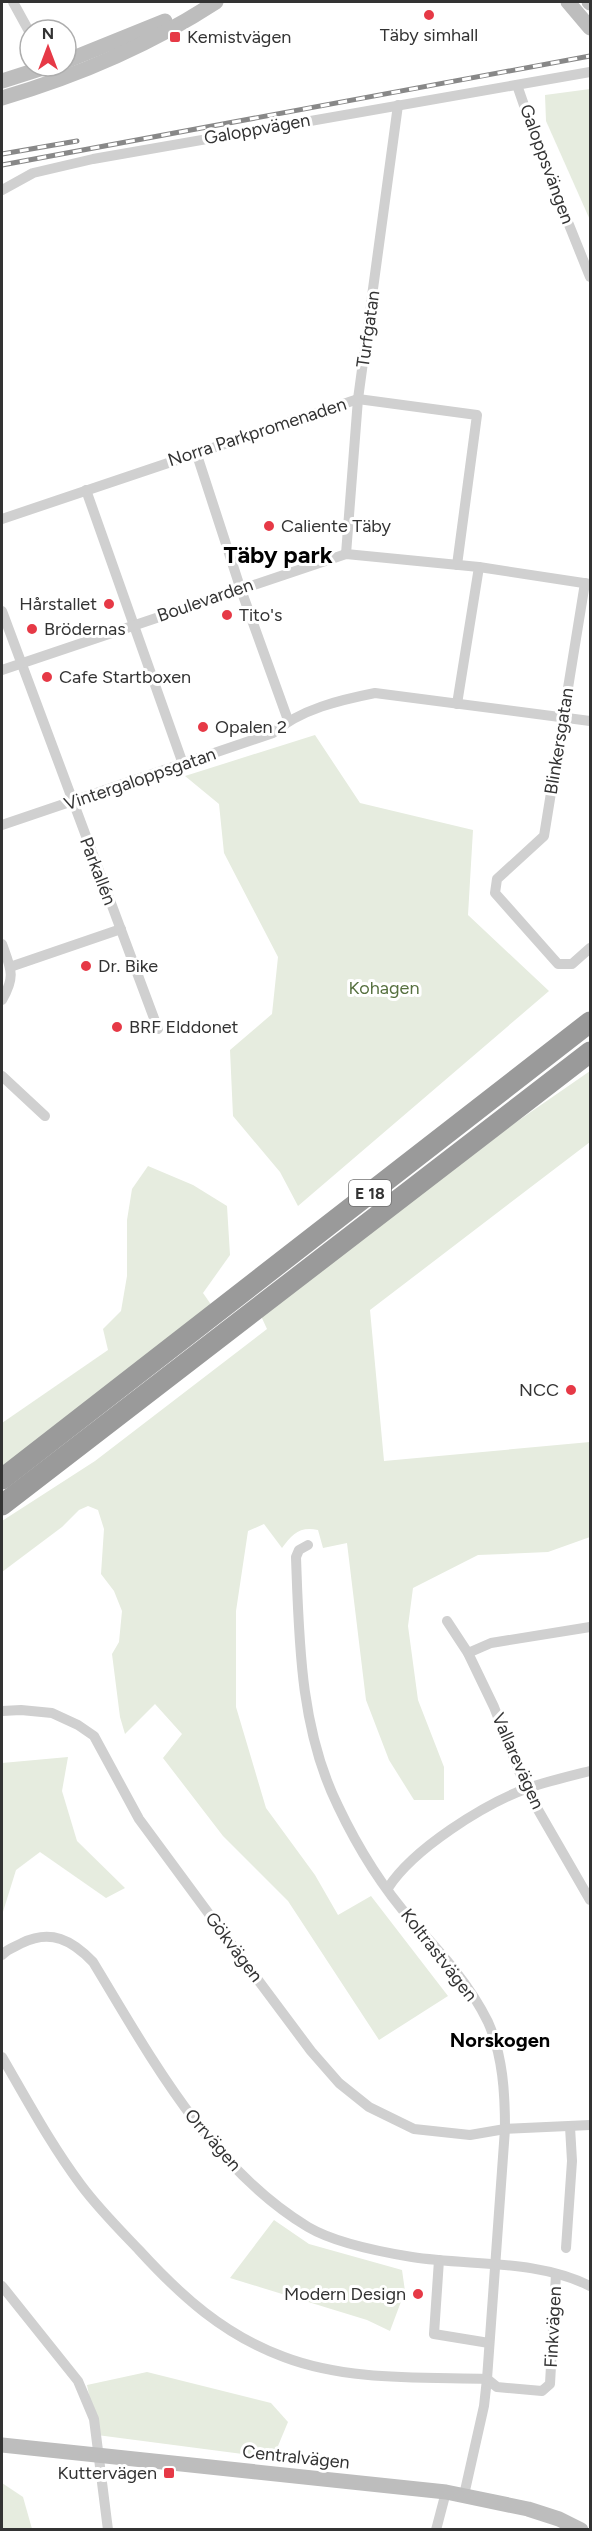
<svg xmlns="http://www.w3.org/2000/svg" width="592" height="2531" viewBox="0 0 592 2531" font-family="Figtree,sans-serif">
	<rect width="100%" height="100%" fill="#fff"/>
	<!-- green -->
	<g fill="#e6ecdf">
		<path d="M590 89V220L546 121 545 95Z"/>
		<path d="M315 735 360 803 473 830 468 915 549 991 298 1206 280 1172 233 1116 230 1050 272 1014 278 957 224 853 219 804 185 776Z"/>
		<path d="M590 1071V1142L370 1310 384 1461 590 1442V1537L548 1552 478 1555 413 1588 408 1626 418 1700 444 1767V1800H414L389 1760 366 1700 347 1543 323 1548 318 1530C300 1526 292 1534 282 1548L264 1524 248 1531 236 1611V1707L266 1808 315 1875 338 1915 371 1896 448 1996 379 2040 288 1901 223 1836 163 1758 182 1734 155 1704 125 1734 120 1717 112 1654 119 1642 122 1611 114 1591 101 1574 104 1529 98 1510 88 1506 79 1510 62 1527 2 1572V1521L95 1461 267 1329 261 1316 512 1125Z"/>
		<path d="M148 1166 193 1185 227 1206 230 1255 203 1293 212 1306 2 1467V1423L108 1350 103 1329 121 1311 127 1276V1220L132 1189Z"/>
		<path d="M68 1757 62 1791 77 1841 125 1888 106 1898 40 1852 16 1870 2 1915V1763Z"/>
		<path d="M274 2220 309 2244 402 2270 405 2291 390 2331 367 2320 230 2278Z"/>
		<path d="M147 2372 271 2403 288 2422 273 2458 97 2435 87 2385Z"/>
		<path d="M2 2483 23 2497 32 2529H2Z"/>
	</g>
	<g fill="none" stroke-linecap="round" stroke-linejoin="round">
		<!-- street -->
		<g stroke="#d0d0d0" stroke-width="10">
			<path d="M13 2 30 33"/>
			<path d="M517 85 543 160 590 277"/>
			<path d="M2 190 33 173 93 159 590 72"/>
			<path d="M196 452 240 587 288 720"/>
			<path d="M86 490 183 764"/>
			<path d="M2 519 358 399 477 415 457 565"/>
			<path d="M346 554 358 399 398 105"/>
			<path d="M585 583 544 836 497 879 495 893 558 964H572L590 948"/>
			<path d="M2 611 158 1029"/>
			<path d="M2 670 346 554 479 567 590 584"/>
			<path d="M457 704 479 567"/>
			<path d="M2 825 273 733C301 709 340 700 375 693L590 721"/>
			<path d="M2 944C11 969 16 976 2 1000"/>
			<path d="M10 967 121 929"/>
			<path d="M2 1076 45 1116"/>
			<path d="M308 1545 299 1550 296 1557C299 1641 300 1729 338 1806 357 1846 382 1887 412 1921 440 1952 469 1983 488 2022 503 2056 505 2093 505 2129L487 2379 484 2406 464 2495"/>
			<path d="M447 1621 468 1653 494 1707 526 1789 590 1900"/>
			<path d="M468 1653 491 1643 590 1627"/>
			<path d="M2 1711 21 1710 52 1713 78 1725 94 1736 139 1819 226 1937 311 2051 339 2083 369 2107 414 2129 470 2135 505 2129 590 2125"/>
			<path d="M388 1888C413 1849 484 1804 528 1788 549 1781 570 1776 590 1771"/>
			<path d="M2 1955C7 1949 15 1947 22 1943 51 1929 72 1940 93 1962 150 2056 210 2168 308 2227 335 2243 381 2252 412 2257 470 2266 537 2259 590 2286"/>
			<path d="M2 2057C27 2100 51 2145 81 2185 98 2208 119 2229 139 2250 181 2296 224 2335 284 2357 347 2381 421 2377 487 2379L497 2387 542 2391 550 2384 556 2274"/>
			<path d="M566 2248 572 2161 570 2127"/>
			<path d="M439 2260 434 2334 489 2343"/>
			<path d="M2 2286 78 2381 94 2419 108 2530"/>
			<path d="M436 2530 446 2492"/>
		</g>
		<!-- secondary -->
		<g stroke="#bdbdbd" stroke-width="15">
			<path d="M568 2 590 28"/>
			<path d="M589 2 590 3"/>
			<path d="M66 61 165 21"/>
			<path d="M2 81 49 66"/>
			<path d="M2 98C77 76 150 45 216 2"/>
			<path d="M2 2445 446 2492 528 2509 559 2519 581 2530"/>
		</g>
		<!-- highway -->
		<g stroke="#9a9a9a" stroke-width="21">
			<path d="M2 1479 590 1022"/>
			<path d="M2 1505 590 1052"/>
		</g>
		<!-- rail casing -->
		<g stroke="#888" stroke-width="5">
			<g id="rail">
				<path d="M2 154 77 141"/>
				<path d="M2 165 590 56"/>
			</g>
		</g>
		<!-- rail -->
		<use href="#rail" stroke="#fff" stroke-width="3" stroke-dasharray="9" stroke-linecap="butt"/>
	</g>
	<!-- markers -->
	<g fill="#e63946" stroke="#fff" stroke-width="2">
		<circle cx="429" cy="15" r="6"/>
		<rect x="169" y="31" width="12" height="12" rx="3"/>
		<circle cx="269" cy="526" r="6"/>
		<circle cx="109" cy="604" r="6"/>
		<circle cx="227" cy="615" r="6"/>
		<circle cx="32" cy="629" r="6"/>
		<circle cx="47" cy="677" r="6"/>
		<circle cx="203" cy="727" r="6"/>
		<circle cx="86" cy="966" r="6"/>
		<circle cx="117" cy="1027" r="6"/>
		<circle cx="571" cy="1390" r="6"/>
		<circle cx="418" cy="2294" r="6"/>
		<rect x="163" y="2467" width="12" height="12" rx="3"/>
	</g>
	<g text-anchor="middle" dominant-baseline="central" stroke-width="6" stroke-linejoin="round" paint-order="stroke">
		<!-- shield labels -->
		<rect fill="#fff" stroke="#707070" stroke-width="1.5" x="349" y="1180" width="42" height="26" rx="4.5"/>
		<g font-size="16" font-weight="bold" fill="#333">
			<text x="370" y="1193">E 18</text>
		</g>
		<!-- poi labels -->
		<g font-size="18" fill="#333" stroke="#fff" text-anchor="start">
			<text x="429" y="35" text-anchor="middle">Täby simhall</text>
			<text x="187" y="37">Kemistvägen</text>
			<text x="281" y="526">Caliente Täby</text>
			<text x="97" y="604" text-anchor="end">Hårstallet</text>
			<text x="239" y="615">Tito's</text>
			<text x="44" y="629">Brödernas</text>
			<text x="59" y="677">Cafe Startboxen</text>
			<text x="215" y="727">Opalen 2</text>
			<text x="98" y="966">Dr. Bike</text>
			<text x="129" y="1027">BRF Elddonet</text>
			<text x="559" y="1390" text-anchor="end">NCC</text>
			<text x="406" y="2294" text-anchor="end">Modern Design</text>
			<text x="157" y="2473" text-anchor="end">Kuttervägen</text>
		</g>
		<!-- street labels -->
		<g font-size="18" fill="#333" stroke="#fff">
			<text transform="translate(257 129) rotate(-10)">Galoppvägen</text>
			<text transform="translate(547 164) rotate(70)">Galoppsvängen</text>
			<text transform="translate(368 329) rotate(-82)">Turfgatan</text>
			<text transform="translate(257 432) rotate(-18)">Norra Parkpromenaden</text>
			<text transform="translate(205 600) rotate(-19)">Boulevarden</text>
			<text transform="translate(559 741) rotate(-81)">Blinkersgatan</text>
			<text transform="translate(140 779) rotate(-19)">Vintergaloppsgatan</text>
			<text transform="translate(98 871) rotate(69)">Parkallén</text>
			<text transform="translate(518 1761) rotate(66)">Vallarevägen</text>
			<text transform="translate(234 1947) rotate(53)">Gökvägen</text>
			<text transform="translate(439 1955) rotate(52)">Koltrastvägen</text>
			<text transform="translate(213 2140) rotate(49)">Orrvägen</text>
			<text transform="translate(553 2327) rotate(-87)">Finkvägen</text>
			<text transform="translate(296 2457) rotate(6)">Centralvägen</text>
		</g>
		<!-- park labels -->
		<g font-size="18" fill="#56703f" stroke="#fff">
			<text x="384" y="988">Kohagen</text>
		</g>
		<!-- neighbourhood labels -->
		<g font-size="20" font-weight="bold" fill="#000" stroke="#fff">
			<text x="500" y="2040">Norskogen</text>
		</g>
		<!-- district labels -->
		<g font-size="24" font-weight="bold" fill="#000" stroke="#fff">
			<text x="278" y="554">Täby park</text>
		</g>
	</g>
	<!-- border -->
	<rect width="592" height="2531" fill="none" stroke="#333333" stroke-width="6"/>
	<!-- north arrow -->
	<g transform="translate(48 48)"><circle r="28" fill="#ffffff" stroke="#adadad" stroke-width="1.5"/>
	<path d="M0-4.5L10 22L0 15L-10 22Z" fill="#e63946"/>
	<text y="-9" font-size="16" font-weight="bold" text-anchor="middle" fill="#333333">N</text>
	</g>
</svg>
